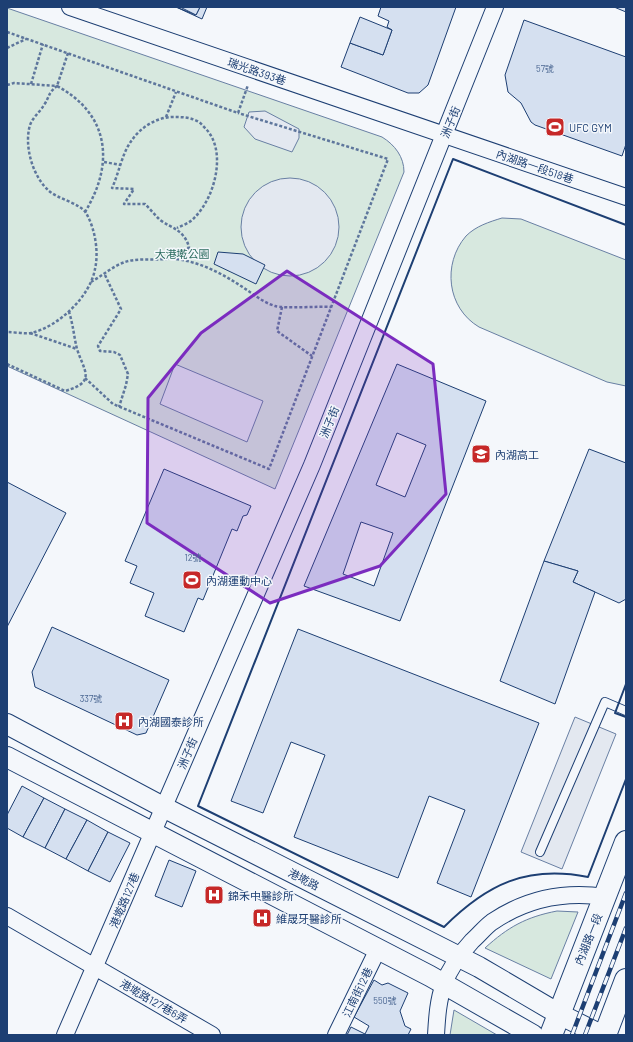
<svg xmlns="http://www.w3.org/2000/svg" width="633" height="1042" viewBox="0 0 633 1042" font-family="Barlow,'Noto Sans TC',sans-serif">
	<rect width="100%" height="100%" fill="#f4f7fb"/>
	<!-- green -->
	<g fill="#d7e8df" stroke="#687fa3">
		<path d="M7 8 382 137C395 145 404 157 404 172L275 489 7 366Z"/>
		<path d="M502 218 521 219 626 260V386L607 382 479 327C447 308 442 264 466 236 476 226 489 222 502 218Z"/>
		<path d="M557 911 578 912 551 979 485 948C508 927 526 917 557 911Z"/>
		<path d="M454 1010 497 1035H450Z"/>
	</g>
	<!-- parking -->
	<g fill="#e3e8f0" stroke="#687fa3">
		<path d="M265 111 299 129V138L292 152 255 139 244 127 249 112Z"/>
		<circle cx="290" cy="227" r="49"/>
		<path d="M175 364 263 401 247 442 160 404Z"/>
		<path d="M575 717 616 734 562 869 521 852Z"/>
	</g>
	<!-- building -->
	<g fill="#d5e0f0" stroke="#1d3f73" fill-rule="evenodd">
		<path d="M176 7 196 15 200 7H207L202 19Z"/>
		<path d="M180 7H200L196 15Z"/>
		<path d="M381 7H456L428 85 419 93H408L341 67 350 43 383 55 392 30 387 27 389 21 378 16Z"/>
		<path d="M614 7H626V12Z"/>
		<path d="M360 17 392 30 383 55 350 43Z"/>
		<path d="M524 20 626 57V144L622 156 535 125 531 122 521 103 508 92 505 75Z"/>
		<path d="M218 252 243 254 265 265 256 284 214 264Z"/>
		<path d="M397 364 486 401 400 621 304 586ZM397 433 426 445 405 497 376 485ZM361 522 393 533 374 586 343 574Z"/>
		<path d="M589 449 626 463V599L619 603 573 582 578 571 544 561Z"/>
		<path d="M164 469 251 506 247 515 243 516 237 531 232 529 203 600 198 598 184 632 145 616 154 593 130 583 137 566 125 561Z"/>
		<path d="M7 482 66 513 7 627Z"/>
		<path d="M544 561 578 571 573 582 595 592 555 704 500 681Z"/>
		<path d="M52 627 169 680 146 733 137 735 35 687 32 672Z"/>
		<path d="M298 629 539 723 471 897 437 883 465 810 429 796 398 878 294 837 325 755 291 742 263 813 231 801Z"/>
		<path d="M22 786 44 798 23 837 7 828V815Z"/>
		<path d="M44 798 65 809 45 848 23 837Z"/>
		<path d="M65 809 87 820 66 859 45 848Z"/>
		<path d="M87 820 108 832 88 871 66 859Z"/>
		<path d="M108 832 130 843 110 882 88 871Z"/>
		<path d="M169 860 196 871 182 907 155 896Z"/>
		<path d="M374 980 382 985 388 983 408 993 400 1011 405 1026 411 1029 408 1035H347L351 1027 365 1034 369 1026 354 1017Z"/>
	</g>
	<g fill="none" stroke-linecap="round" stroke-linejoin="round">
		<!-- service casing -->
		<g stroke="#1d3f73" stroke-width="10">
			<path id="service" d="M540 852 605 702 626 711"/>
		</g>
		<!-- minor casing -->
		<g stroke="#1d3f73" stroke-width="18">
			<g id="minor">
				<path d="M70 7 626 197"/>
				<path d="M7 916 212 1035"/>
				<path d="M65 1035 312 465 495 7"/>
				<path d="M336 1035 378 949"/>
				<path d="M436 1035C437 1018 438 1000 444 984 450 967 460 954 472 941 479 935 485 927 492 922 526 899 564 891 605 897"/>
			</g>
		</g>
		<!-- tertiary casing -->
		<g stroke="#1d3f73" stroke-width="22">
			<g id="tertiary">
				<path d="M7 724 163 807 479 967 559 1014 601 1035"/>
				<path d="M7 757 430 976 533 1035"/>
			</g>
		</g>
		<!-- secondary casing -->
		<g stroke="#1d3f73" stroke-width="24">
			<g id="secondary">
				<path d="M551 1035 626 842"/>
				<path d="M605 1035 626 980"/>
			</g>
		</g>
		<!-- path -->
		<g stroke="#5e769c" stroke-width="2.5" stroke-dasharray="3 2" stroke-linecap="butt">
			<path d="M7 32 238 113 248 85"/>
			<path d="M7 48 26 39"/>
			<path d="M68 53 57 86C109 114 115 163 85 212"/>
			<path d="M31 84 43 44"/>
			<path d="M7 85 14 83 57 86C48 93 50 96 44 105 40 112 33 117 30 125 24 145 32 175 48 190 57 199 80 203 86 213 95 228 99 252 95 269 90 297 58 327 31 333 24 334 14 332 7 332"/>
			<path d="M166 117 176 92"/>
			<path d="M104 162 121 165"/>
			<path d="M176 259C200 262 221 273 241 286 252 293 262 302 275 306 284 309 319 306 331 307"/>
			<path d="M105 275 121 309 98 346 100 351 114 352 120 355 128 374 126 385 119 407"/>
			<path d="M91 282C102 276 113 266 125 262 146 255 176 267 189 247 184 230 173 229 160 220 155 215 150 209 145 204H124L134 189 112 188C119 173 122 153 132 140 141 127 157 117 173 117 181 117 189 117 197 121 200 122 203 126 206 129 227 151 215 197 195 217 190 223 183 225 177 228"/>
			<path d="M282 307 277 331 312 356"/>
			<path d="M30 333 77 349"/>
			<path d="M7 364 65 391C97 382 84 371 77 349 74 337 73 324 69 312"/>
			<path d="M85 378 113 404 269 469 388 159 238 113"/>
		</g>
		<!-- service -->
		<use href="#service" stroke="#f4f7fb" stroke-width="8"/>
		<!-- minor -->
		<use href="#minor" stroke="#f4f7fb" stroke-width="16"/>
		<!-- tertiary -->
		<use href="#tertiary" stroke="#f4f7fb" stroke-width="20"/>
		<!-- secondary -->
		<use href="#secondary" stroke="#f4f7fb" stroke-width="22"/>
		<!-- rail casing -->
		<g stroke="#1d3f73" stroke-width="4.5">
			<g id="rail">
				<path d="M572 1035 626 893"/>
				<path d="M585 1035 626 928"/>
			</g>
		</g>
		<!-- rail -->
		<use href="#rail" stroke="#f4f7fb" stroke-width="3" stroke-dasharray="9" stroke-linecap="butt"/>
		<!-- wall -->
		<g stroke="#1d3f73" stroke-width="2">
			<path d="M626 225 453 159 198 806 444 927C487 884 527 865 588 877L626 779"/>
			<path d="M626 684 615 713 626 717"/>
		</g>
	</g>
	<!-- marked area -->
	<path fill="#7b2cbf" fill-opacity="0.2" stroke="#7b2cbf" stroke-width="3" stroke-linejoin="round" d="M287 271 433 364 446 494 380 566 270 603 147 523 148 398 201 333Z"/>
	<!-- icons -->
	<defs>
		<g id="stadium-square" transform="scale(1)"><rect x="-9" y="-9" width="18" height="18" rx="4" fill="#c62828" stroke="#f4f7fb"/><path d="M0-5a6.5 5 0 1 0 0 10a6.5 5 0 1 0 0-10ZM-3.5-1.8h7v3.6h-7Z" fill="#fff"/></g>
		<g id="school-square" transform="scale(1)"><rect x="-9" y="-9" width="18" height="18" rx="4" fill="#c62828" stroke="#f4f7fb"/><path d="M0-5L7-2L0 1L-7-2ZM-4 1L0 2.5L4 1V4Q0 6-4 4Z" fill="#fff"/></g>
		<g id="hospital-square" transform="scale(1)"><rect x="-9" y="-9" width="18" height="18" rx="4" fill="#c62828" stroke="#f4f7fb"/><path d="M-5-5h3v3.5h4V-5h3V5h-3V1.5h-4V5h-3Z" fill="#fff"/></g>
	</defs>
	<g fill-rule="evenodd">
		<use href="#stadium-square" x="555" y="127"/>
		<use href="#school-square" x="481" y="454"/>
		<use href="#stadium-square" x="192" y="580"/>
		<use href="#hospital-square" x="124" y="721"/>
		<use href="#hospital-square" x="214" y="895"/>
		<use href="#hospital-square" x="262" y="918"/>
	</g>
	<g text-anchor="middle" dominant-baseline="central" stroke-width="3" stroke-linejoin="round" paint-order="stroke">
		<!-- number labels -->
		<g font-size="9" fill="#4b6792">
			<text x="545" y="68">57號</text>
			<text x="193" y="557">12號</text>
			<text x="91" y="698">337號</text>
			<text x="385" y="1000">550號</text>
		</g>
		<!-- street labels -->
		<g font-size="11" fill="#1d3f73" stroke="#f4f7fb">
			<text transform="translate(257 71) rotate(19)">瑞光路393巷</text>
			<text transform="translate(450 122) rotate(-68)">洲子街</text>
			<text transform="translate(535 166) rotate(19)">內湖路一段518巷</text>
			<text transform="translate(329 422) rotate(-68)">洲子街</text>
			<text transform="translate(187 753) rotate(-67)">洲子街</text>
			<text transform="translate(304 879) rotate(27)">港墘路</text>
			<text transform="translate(124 900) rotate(-67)">港墘路127巷</text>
			<text transform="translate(588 939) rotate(-68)">內湖路一段</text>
			<text transform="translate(357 992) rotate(-64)">江南街12巷</text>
			<text transform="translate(154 1001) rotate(30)">港墘路127巷6弄</text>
		</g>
		<!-- poi labels -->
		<g font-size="11" fill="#1d3f73" stroke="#f4f7fb" text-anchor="start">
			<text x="569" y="127">UFC GYM</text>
			<text x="495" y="454">內湖高工</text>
			<text x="206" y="580">內湖運動中心</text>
			<text x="138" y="721">內湖國泰診所</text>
			<text x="228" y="895">錦禾中醫診所</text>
			<text x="276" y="918">維晟牙醫診所</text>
		</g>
		<!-- park labels -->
		<g font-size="11" fill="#2c6c60" stroke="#f4f7fb">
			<text x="182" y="253">大港墘公園</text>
		</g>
	</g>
	<!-- border -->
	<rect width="633" height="1042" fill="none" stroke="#1d3f73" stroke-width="16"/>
</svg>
